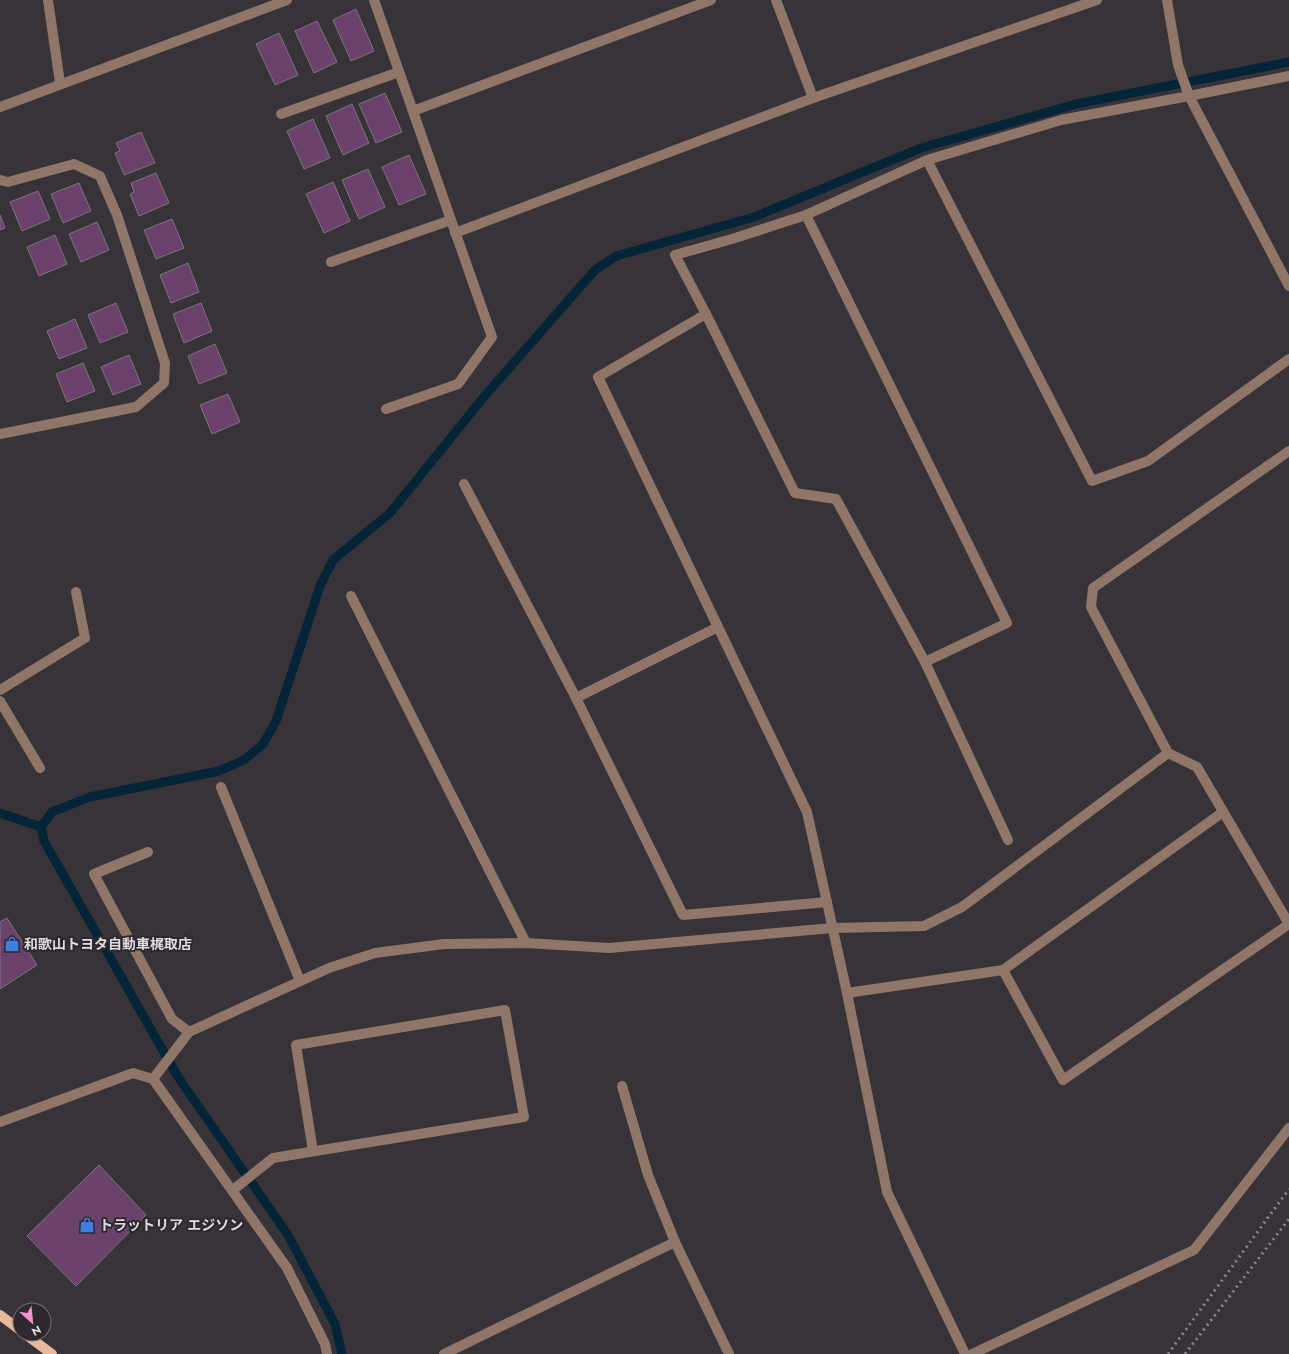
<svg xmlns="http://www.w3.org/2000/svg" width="1289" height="1354" viewBox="0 0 1289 1354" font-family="Jost,'Noto Sans JP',sans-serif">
	<rect width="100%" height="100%" fill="#383338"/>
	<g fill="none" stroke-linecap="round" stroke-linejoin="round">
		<!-- stream -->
		<g stroke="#042537" stroke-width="9">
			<path d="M0 813 41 827"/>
			<path d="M342 1354 335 1324 288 1235 178 1077 44 841 41 827 52 812 90 797 219 771 244 760 263 744 276 721 320 586 333 560 390 513 483 398 595 270 616 256 754 217 921 148 1076 104 1289 62"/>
		</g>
	</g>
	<!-- building -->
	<g fill="#6a426c" stroke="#7a757a">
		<path d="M356 9 374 51 351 61 333 20Z"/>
		<path d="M317 21 337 62 314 73 295 31Z"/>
		<path d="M279 33 298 75 275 85 256 44Z"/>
		<path d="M385 93 402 132 376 143 359 104Z"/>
		<path d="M352 104 369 143 343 155 326 116Z"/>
		<path d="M313 119 330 158 304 169 287 131Z"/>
		<path d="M141 132 155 163 124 175 115 153 120 151 116 143Z"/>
		<path d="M409 155 426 194 399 205 382 167Z"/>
		<path d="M368 169 385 207 359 219 342 180Z"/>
		<path d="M156 173 169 203 139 216 130 194 134 192 131 183Z"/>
		<path d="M333 182 350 221 324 233 306 194Z"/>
		<path d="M79 183 91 211 63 223 51 194Z"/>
		<path d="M38 191 50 219 22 231 10 202Z"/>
		<path d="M0 215 5 228 0 230Z"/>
		<path d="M172 219 184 248 156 259 144 230Z"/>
		<path d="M97 222 109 250 81 262 69 234Z"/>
		<path d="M55 235 67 264 39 276 27 247Z"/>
		<path d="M188 263 199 292 171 303 160 275Z"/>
		<path d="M116 303 128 332 100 343 88 315Z"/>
		<path d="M201 303 212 331 184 343 173 314Z"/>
		<path d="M75 319 87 348 59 359 47 331Z"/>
		<path d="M215 344 227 373 199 384 188 356Z"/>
		<path d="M129 355 141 384 113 395 101 367Z"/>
		<path d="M83 363 95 391 67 402 56 374Z"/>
		<path d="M228 394 240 422 212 434 200 405Z"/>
		<path d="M7 918 37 965 0 989V922Z"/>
		<path d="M99 1165 146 1215 76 1286 27 1236Z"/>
	</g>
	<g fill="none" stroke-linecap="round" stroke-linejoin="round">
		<!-- minor -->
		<g stroke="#8f7668" stroke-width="10">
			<path d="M48 0 60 83"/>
			<path d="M374 0 492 337 458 384 386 409"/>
			<path d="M776 0 813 98"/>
			<path d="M1167 0 1178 65 1189 96 1289 76"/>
			<path d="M0 107 287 0"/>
			<path d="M413 111 711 0"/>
			<path d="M281 114 399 72"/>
			<path d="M0 180 8 182 74 164 100 176 117 215 165 363 164 383 136 407 0 434"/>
			<path d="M806 215 1007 623 925 662 1008 840"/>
			<path d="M455 233 813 98 1097 0"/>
			<path d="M331 262 451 220"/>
			<path d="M1289 286 1189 96 1061 120 927 160 1092 481 1148 461 1289 359"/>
			<path d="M706 314 675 255 732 239 806 215 927 160"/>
			<path d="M464 484 576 698 683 915 827 902"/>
			<path d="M351 596 526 943"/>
			<path d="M718 627 598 377 706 314 795 493 836 499 925 662"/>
			<path d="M0 690 85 638 76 592"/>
			<path d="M576 698 718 627 807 812 847 993"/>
			<path d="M0 701 40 768"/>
			<path d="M221 787 300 981"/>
			<path d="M148 852 94 874 172 1019 189 1032"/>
			<path d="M1003 970 1063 1080 1289 924 1197 767 1168 753"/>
			<path d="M153 1079 189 1032 329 968 375 953 444 944 526 943 609 948 833 928 924 926 962 907 1168 753 1091 607 1093 588 1289 451"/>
			<path d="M0 1122 133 1073 153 1079 287 1268 325 1344 327 1354"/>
			<path d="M233 1190 273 1158 524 1117 505 1010 296 1045 313 1151"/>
			<path d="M675 1242 729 1354"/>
			<path d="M444 1354 675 1242 648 1175 622 1086"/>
			<path d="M965 1354 887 1192 847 993 1003 970 1223 812"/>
			<path d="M972 1354 1194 1250 1289 1128"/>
		</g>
		<!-- major -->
		<g stroke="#e9b79a" stroke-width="10">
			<path d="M0 1315 20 1330"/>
			<path d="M25 1334 52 1354"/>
		</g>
		<!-- rail -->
		<g stroke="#8a868a" stroke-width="3" stroke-dasharray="2 4" stroke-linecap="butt">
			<path d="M1168 1354 1289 1189"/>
			<path d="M1185 1354 1289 1219"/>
		</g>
	</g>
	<!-- icons -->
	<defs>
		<g id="shop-bare" transform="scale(1.2)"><path d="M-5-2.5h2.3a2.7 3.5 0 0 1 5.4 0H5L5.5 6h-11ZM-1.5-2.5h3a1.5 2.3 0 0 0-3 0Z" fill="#3f7fe0" stroke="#2d292e" stroke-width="2.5" paint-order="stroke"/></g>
	</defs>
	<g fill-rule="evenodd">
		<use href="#shop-bare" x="12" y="944"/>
		<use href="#shop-bare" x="87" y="1225"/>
	</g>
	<g text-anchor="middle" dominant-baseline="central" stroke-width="4" stroke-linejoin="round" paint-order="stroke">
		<!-- poi labels -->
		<g font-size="14" font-weight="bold" fill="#dedbde" stroke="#2d292e" text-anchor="start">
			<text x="24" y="944">和歌山トヨタ自動車梶取店</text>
			<text x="99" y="1225">トラットリア エジソン</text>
		</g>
	</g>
	<!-- north arrow -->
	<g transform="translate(32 1322) rotate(153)"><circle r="19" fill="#2d292e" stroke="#747074"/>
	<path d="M0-3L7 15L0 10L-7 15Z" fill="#f690cf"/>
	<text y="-6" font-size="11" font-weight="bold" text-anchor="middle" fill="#dedbde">N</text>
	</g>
</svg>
